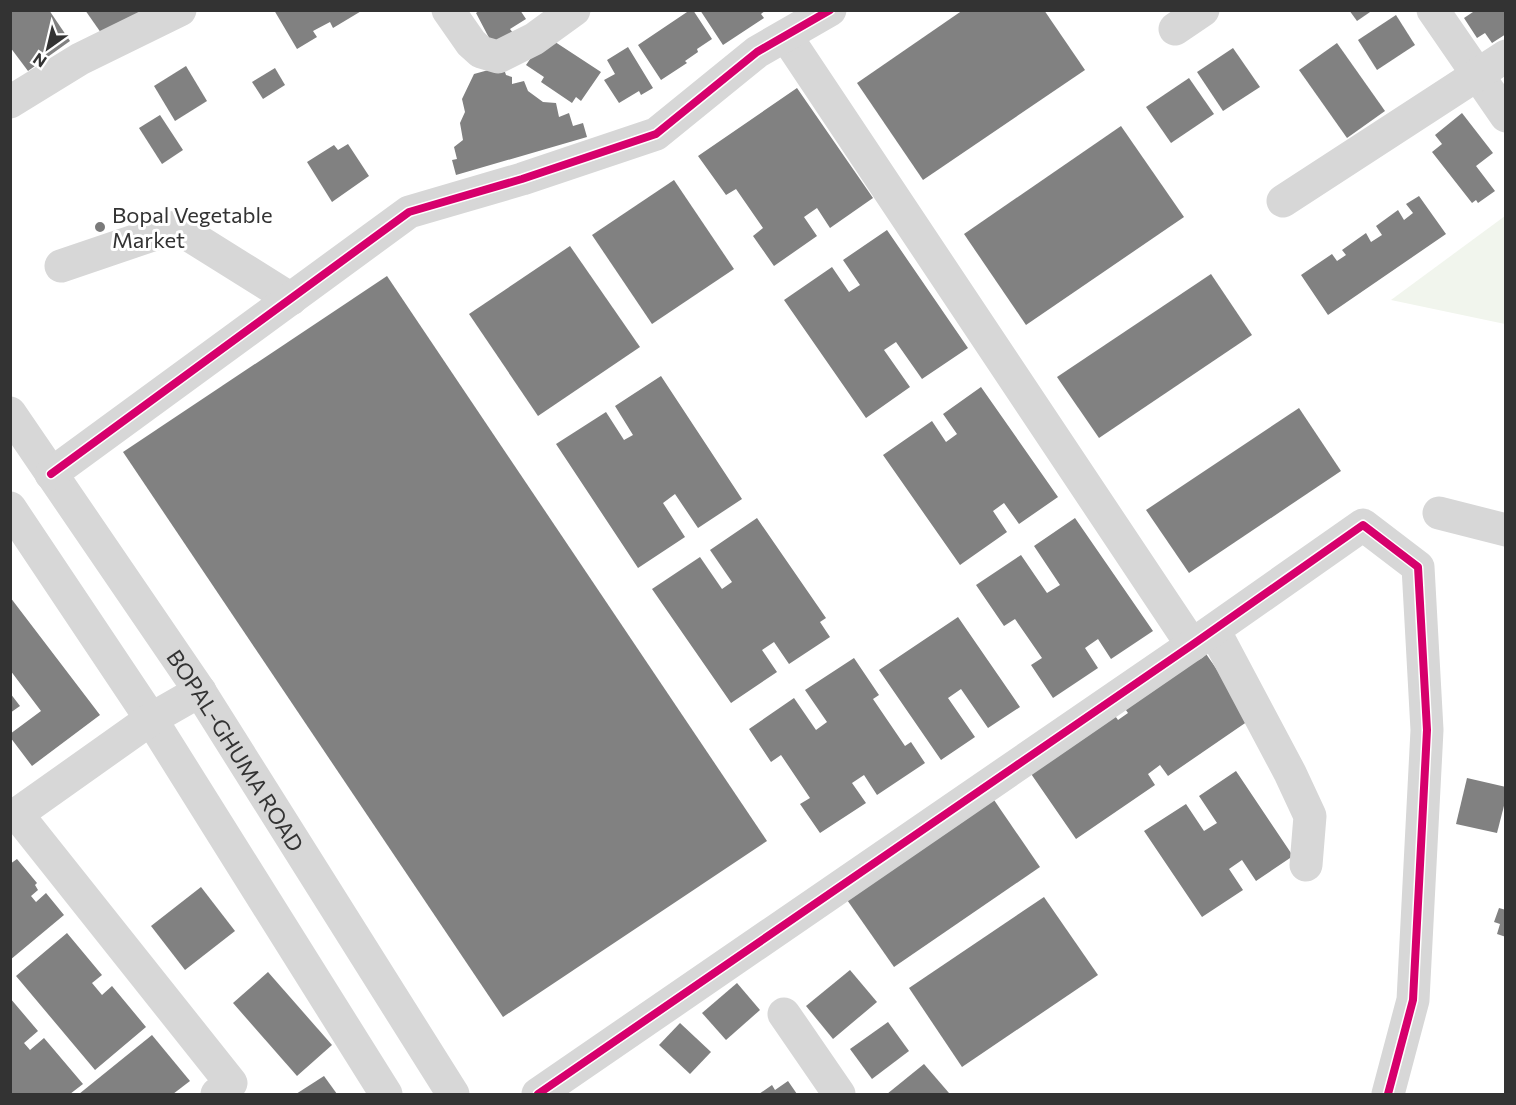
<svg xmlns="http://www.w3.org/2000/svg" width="1516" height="1105" viewBox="0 0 1516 1105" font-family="Commissioner,sans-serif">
	<rect width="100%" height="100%" fill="#fff"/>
	<!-- green -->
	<path fill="#f1f5ed" d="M1505 215V324L1391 300 1505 216Z"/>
	<!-- building -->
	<g fill="#818181">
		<path d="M10 10H49L70 41 28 71 10 47Z"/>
		<path d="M85 10H148L106 40Z"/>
		<path d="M274 10H363L333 28 330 22 313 31 317 37 297 49Z"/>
		<path d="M480 10H520L526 19 510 29 513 33 497 53 476 13Z"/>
		<path d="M690 10H693L712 39 697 49 698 52 685 61 687 63 661 80 638 45Z"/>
		<path d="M700 10H766L761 14 764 18 723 45Z"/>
		<path d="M963 10H1044L1085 70 923 180 857 83Z"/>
		<path d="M1349 10H1373L1357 21Z"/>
		<path d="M1476 10H1506V34L1492 43 1485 33 1477 38 1464 18Z"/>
		<path d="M1396 15 1415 45 1377 70 1358 40Z"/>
		<path d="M546 36 601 72 581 101 576 97 572 103 541 82 544 77 526 65Z"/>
		<path d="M1337 43 1385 111 1347 138 1299 70Z"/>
		<path d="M628 47 653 88 641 95 639 91 619 103 604 80 615 74 607 60Z"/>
		<path d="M1233 48 1260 87 1223 111 1197 72Z"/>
		<path d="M186 66 207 101 175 121 154 86Z"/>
		<path d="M503 66 506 75 512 77V84L524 81 528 91 543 102 556 103 559 117 569 113 573 126 583 123 587 137 456 175 452 160 457 159 454 147 463 140 460 123 465 112 462 99 474 74Z"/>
		<path d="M275 68 285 85 263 99 252 82Z"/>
		<path d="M1189 78 1214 114 1171 143 1146 107Z"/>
		<path d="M797 88 873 198 830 228 817 208 804 217 817 236 774 266 753 236 763 228 736 189 726 195 698 156Z"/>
		<path d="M1462 113 1493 153 1476 166 1495 191 1478 203 1476 200 1472 203 1432 152 1442 144 1435 135Z"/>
		<path d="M160 115 183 150 162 164 139 128Z"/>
		<path d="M1121 126 1184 217 1026 325 964 234Z"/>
		<path d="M348 144 369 176 332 202 307 162 334 145 338 150Z"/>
		<path d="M674 180 734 269 652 324 592 235Z"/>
		<path d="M1419 196 1446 234 1328 315 1301 275 1332 254 1337 261 1346 255 1342 250 1366 233 1371 242 1382 235 1376 226 1398 210 1404 220 1413 213 1406 204Z"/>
		<path d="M887 230 968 348 922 379 896 342 884 350 910 387 866 418 784 300 832 267 849 292 860 285 843 260Z"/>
		<path d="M570 246 640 347 538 416 469 314Z"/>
		<path d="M1211 274 1252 335 1099 438 1057 377Z"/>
		<path d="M387 276 767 841 503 1017 123 452Z"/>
		<path d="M661 376 742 499 698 528 675 494 663 503 685 537 638 568 556 444 606 412 624 440 633 435 615 406Z"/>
		<path d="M981 387 1058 497 1019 524 1004 503 993 511 1007 532 960 565 883 455 932 421 946 442 957 434 943 414Z"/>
		<path d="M1299 408 1341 471 1189 573 1146 510Z"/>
		<path d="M757 518 826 618 820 622 830 637 789 664 774 642 762 650 777 672 731 703 652 589 700 557 722 589 732 582 710 550Z"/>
		<path d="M1075 518 1153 631 1111 659 1098 639 1085 648 1098 668 1053 698 1031 665 1042 658 1015 619 1004 626 976 585 1021 555 1047 593 1060 585 1034 546Z"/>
		<path d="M10 597 100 715 32 766 10 737V734L41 711 10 670Z"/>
		<path d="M958 617 1020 707 988 728 961 689 948 698 975 737 941 760 879 670Z"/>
		<path d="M1202 648 1251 719 1168 776 1160 765 1148 774 1155 785 1076 839 1027 768 1111 710 1118 720 1128 713 1121 703Z"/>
		<path d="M854 658 879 695 873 699 905 746 911 742 925 763 877 795 864 775 852 783 866 803 820 833 800 804 810 798 781 755 771 762 749 729 794 698 816 730 827 722 805 690Z"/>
		<path d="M10 693 20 706 10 713Z"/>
		<path d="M1236 771 1293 856 1256 881 1242 860 1229 869 1243 890 1202 917 1144 831 1186 804 1204 831 1217 823 1199 796Z"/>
		<path d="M1467 778 1506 787V798L1497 833 1456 824Z"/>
		<path d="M992 797 1040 867 894 967 845 897Z"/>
		<path d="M17 859 37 883 35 885 38 890 31 896 36 902 46 893 64 915 10 960V864Z"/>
		<path d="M201 887 235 931 185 970 151 926Z"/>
		<path d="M1044 897 1098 975 962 1067 909 988Z"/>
		<path d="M1499 908 1506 910V937L1497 934 1500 924 1494 922Z"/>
		<path d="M67 933 102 975 92 983 102 995 112 986 146 1027 95 1070 16 976Z"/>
		<path d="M850 970 877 1002 833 1039 806 1006Z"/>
		<path d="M268 972 332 1045 297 1076 233 1003Z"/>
		<path d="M737 983 760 1010 726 1040 702 1013Z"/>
		<path d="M10 998 38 1031 24 1043 30 1050 44 1038 83 1084 70 1094H10Z"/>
		<path d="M888 1022 909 1051 872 1079 850 1049Z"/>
		<path d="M680 1023 711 1052 690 1074 659 1045Z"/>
		<path d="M152 1035 190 1081 173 1094H79Z"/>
		<path d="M924 1064 949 1093 947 1094H887Z"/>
		<path d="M324 1076 337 1094H296Z"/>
		<path d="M788 1081 797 1094H759L772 1085 775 1090Z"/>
	</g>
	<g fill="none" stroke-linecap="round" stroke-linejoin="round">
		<!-- minor -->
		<g stroke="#d7d7d7" stroke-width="33">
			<path d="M448 10 471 43 481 52 498 57 534 39 574 10"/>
			<path d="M1433 10 1506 116"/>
			<path d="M1175 29 1203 10"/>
			<path d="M786 36 1192 645"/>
			<path d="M10 102 80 59 180 10"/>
			<path d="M1283 201 1506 56"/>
			<path d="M61 266 176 227 291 299"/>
			<path id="s1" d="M10 413 197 687 453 1094"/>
			<path d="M51 474 409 212 522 179 656 134 757 52 830 10"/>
			<path d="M10 508 151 719 386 1094"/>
			<path d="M1439 513 1506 530"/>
			<path d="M1214 630 1290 773 1310 816 1306 865"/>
			<path d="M200 691 151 719 17 814 231 1083 217 1094"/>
			<path d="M784 1014 839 1094"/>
			<path d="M538 1094 1192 645 1363 525 1418 567 1427 730 1413 1000 1388 1094"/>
		</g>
		<!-- cycleway casing -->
		<g stroke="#fff" stroke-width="11">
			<g id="cycleway">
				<path d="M51 474 409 212 522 179 656 134 757 52 830 10"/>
				<path d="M538 1094 1192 645 1363 525 1418 567 1427 730 1413 1000 1388 1094"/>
			</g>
		</g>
		<!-- cycleway -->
		<use href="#cycleway" stroke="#d6006c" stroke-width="8"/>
	</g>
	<!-- markers -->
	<circle fill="#7a7a7a" stroke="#fff" stroke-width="2" cx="100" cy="227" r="6"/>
	<g text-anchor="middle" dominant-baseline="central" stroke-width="6" stroke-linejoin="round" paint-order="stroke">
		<!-- poi labels -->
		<g font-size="22" fill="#333" stroke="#fff" text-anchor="start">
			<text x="112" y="214">Bopal Vegetable<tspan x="112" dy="25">Market</tspan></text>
		</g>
		<!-- street labels -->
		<g font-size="22" fill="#333" stroke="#fff">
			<text stroke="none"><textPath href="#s1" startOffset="406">BOPAL-GHUMA ROAD</textPath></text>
		</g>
	</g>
	<!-- border -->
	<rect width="1516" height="1105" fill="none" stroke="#333333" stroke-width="24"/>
	<!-- north arrow -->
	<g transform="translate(48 48) rotate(214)" stroke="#ffffff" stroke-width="4.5" paint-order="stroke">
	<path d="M0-4.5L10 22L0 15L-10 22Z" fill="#333333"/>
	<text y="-9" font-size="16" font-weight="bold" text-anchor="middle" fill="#333333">N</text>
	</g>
</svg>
